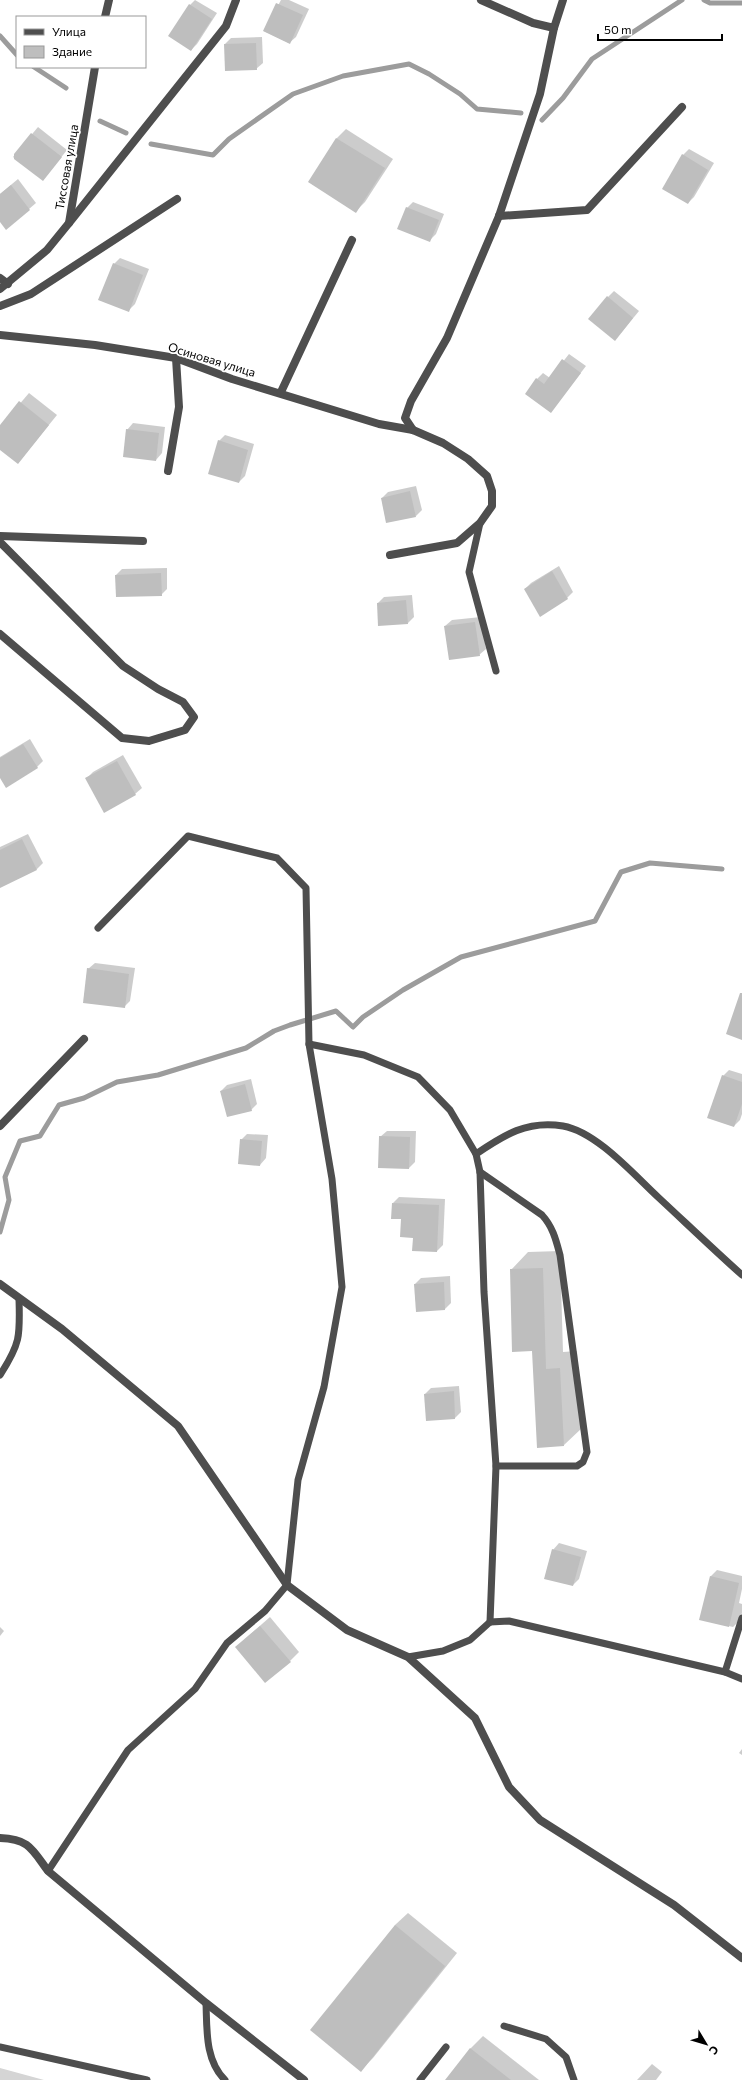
<svg xmlns="http://www.w3.org/2000/svg" width="742" height="2080" viewBox="0 0 742 2080" font-family="Commissioner,sans-serif">
	<rect width="100%" height="100%" fill="#fff"/>
	<!-- green -->
	<path fill="#d5d5d5" d="M0 2068 44 2080H0Z"/>
	<!-- shadow -->
	<g fill="#0003">
		<path d="M195 0 217 13 197 44 191 50 190 5Z"/>
		<path d="M281 0H289L309 9 296 37 289 43 264 31Z"/>
		<path d="M262 37 263 63 256 69 225 44 231 38Z"/>
		<path d="M38 127 67 150 43 180 13 157Z"/>
		<path d="M346 129 393 159 365 202 356 211 309 182 337 138Z"/>
		<path d="M689 149 714 163 694 197 688 203 683 155Z"/>
		<path d="M18 179 36 203 29 209 0 221V194Z"/>
		<path d="M413 202 444 214 436 234 430 240 407 208Z"/>
		<path d="M120 258 149 269 135 304 129 310 114 264Z"/>
		<path d="M614 291 639 311 621 333 608 297Z"/>
		<path d="M569 354 586 366 551 412 537 379 543 373 550 378Z"/>
		<path d="M29 393 57 415 18 463 0 449V427Z"/>
		<path d="M133 423 165 427 162 453 156 460 127 430Z"/>
		<path d="M225 435 254 444 245 476 239 482 219 441Z"/>
		<path d="M416 486 422 510 416 516 382 498 388 492Z"/>
		<path d="M559 566 573 592 567 598 525 589 531 583Z"/>
		<path d="M167 568V589L161 595 116 575 122 569Z"/>
		<path d="M412 595 414 617 408 623 378 603 384 597Z"/>
		<path d="M481 617 486 649 479 655 445 626 452 620Z"/>
		<path d="M30 739 43 761 37 767 0 776V757Z"/>
		<path d="M123 755 142 788 135 794 86 779 93 772Z"/>
		<path d="M28 834 43 863 37 869 0 887V847Z"/>
		<path d="M95 963 135 968 130 1001 124 1007 88 969Z"/>
		<path d="M729 1070 742 1074V1114L740 1120 734 1126 723 1076Z"/>
		<path d="M251 1079 257 1104 251 1110 221 1091 227 1085Z"/>
		<path d="M387 1131H416L415 1162 409 1168 380 1137Z"/>
		<path d="M247 1134 268 1135 266 1158 260 1165 241 1140Z"/>
		<path d="M399 1197 445 1199 443 1245 437 1251 414 1237 393 1203Z"/>
		<path d="M560 1251 563 1352 577 1351 582 1428 564 1445 532 1350 511 1270 528 1252Z"/>
		<path d="M450 1276 451 1303 445 1309 417 1311 415 1284 421 1278Z"/>
		<path d="M459 1386 461 1412 455 1418 427 1420 425 1394 431 1388Z"/>
		<path d="M559 1543 587 1551 579 1579 573 1585 553 1550Z"/>
		<path d="M717 1570 742 1576V1589L739 1603 742 1604V1613L739 1621 733 1627 700 1619 711 1576Z"/>
		<path d="M270 1617 299 1652 290 1661 236 1647Z"/>
		<path d="M0 1627 4 1631 0 1636Z"/>
		<path d="M742 1749V1755L739 1753Z"/>
		<path d="M408 1913 457 1953 373 2058 361 2070 395 1925Z"/>
		<path d="M483 2036 539 2080H446L471 2048Z"/>
		<path d="M652 2064 662 2072 656 2080H637Z"/>
	</g>
	<g fill="none" stroke-linecap="round" stroke-linejoin="round">
		<!-- stream -->
		<g stroke="#9c9c9c" stroke-width="5">
			<path d="M704 0 710 3H742"/>
			<path d="M0 36 17 55"/>
			<path d="M34 67 66 88"/>
			<path d="M542 120 563 98 592 59 682 0"/>
			<path d="M100 121 126 133"/>
			<path d="M151 144 213 155 229 139 293 94 343 76 409 64 429 74 460 94 477 109 521 113"/>
			<path d="M0 1232 9 1200 5 1177 20 1141 40 1136 59 1105 84 1098 117 1082 158 1075 246 1048 274 1031 290 1025 336 1011 353 1027 363 1017 403 990 461 957 595 921 621 872 650 863 722 869"/>
		</g>
	</g>
	<!-- building -->
	<g fill="#bebebe">
		<path d="M276 3 303 15 290 44 263 31Z"/>
		<path d="M189 4 212 19 191 51 168 36Z"/>
		<path d="M256 43 257 70 225 71 224 44Z"/>
		<path d="M31 133 62 157 43 181 14 159V154Z"/>
		<path d="M336 138 385 168 356 213 308 182Z"/>
		<path d="M682 154 708 170 688 204 662 189Z"/>
		<path d="M11 185 30 210 6 230 0 222V194Z"/>
		<path d="M406 207 439 220 430 242 397 229Z"/>
		<path d="M113 263 143 275 129 312 98 300Z"/>
		<path d="M607 296 633 318 615 341 588 319Z"/>
		<path d="M562 359 581 373 551 413 525 394 536 378 544 384Z"/>
		<path d="M19 401 49 425 18 464 0 450V425Z"/>
		<path d="M126 429 159 433 156 461 123 457Z"/>
		<path d="M218 440 248 450 239 483 208 474Z"/>
		<path d="M410 491 416 517 386 523 381 498Z"/>
		<path d="M552 571 568 599 540 617 524 589Z"/>
		<path d="M161 573 162 596 116 597 115 575Z"/>
		<path d="M406 600 408 624 378 626 377 603Z"/>
		<path d="M475 622 480 656 449 660 444 626Z"/>
		<path d="M23 744 38 768 6 788 0 778V758Z"/>
		<path d="M117 761 136 795 104 813 85 778Z"/>
		<path d="M22 839 37 870 0 888V850Z"/>
		<path d="M87 968 129 974 125 1008 83 1003Z"/>
		<path d="M740 993H742V1040L726 1034Z"/>
		<path d="M722 1075 742 1082V1104L734 1127 707 1118Z"/>
		<path d="M245 1084 252 1111 227 1117 220 1091Z"/>
		<path d="M379 1136 410 1137 409 1169 378 1168Z"/>
		<path d="M240 1139 262 1141 260 1166 238 1164Z"/>
		<path d="M392 1203 439 1205 437 1252 412 1251 413 1238 400 1237 401 1219H391Z"/>
		<path d="M543 1268 546 1369 560 1368 564 1446 537 1448 532 1351 512 1352 510 1269Z"/>
		<path d="M444 1282 445 1310 416 1312 414 1284Z"/>
		<path d="M454 1391 455 1419 426 1421 424 1394Z"/>
		<path d="M552 1549 581 1557 573 1586 544 1579Z"/>
		<path d="M710 1576 739 1583 729 1627 699 1620Z"/>
		<path d="M260 1626 291 1662 265 1683 235 1647Z"/>
		<path d="M395 1925 445 1966 361 2072 310 2030Z"/>
		<path d="M470 2048 511 2080H445Z"/>
	</g>
	<g fill="none" stroke-linecap="round" stroke-linejoin="round">
		<!-- lane -->
		<g stroke="#4e4e4e" stroke-width="7">
			<path d="M480 523 469 572 496 671"/>
			<path d="M309 1044 364 1055 418 1077 450 1110 476 1154 480 1172 484 1292 496 1466 490 1622"/>
			<path d="M476 1154C504 1135 527 1120 563 1126 597 1132 634 1175 659 1198 687 1224 714 1250 742 1275"/>
			<path d="M480 1172 542 1215C553 1227 556 1240 560 1255L587 1452 583 1462 577 1466H496"/>
			<path d="M0 1375C21 1343 20 1335 19 1299"/>
			<path d="M408 1657 443 1651 470 1640 490 1622 509 1621 725 1672 742 1679"/>
			<path d="M725 1672 742 1618"/>
			<path d="M48 1871 128 1750 195 1689 227 1643 265 1611 287 1585 298 1480 324 1387 342 1287 332 1179 309 1044 306 888 277 858 188 836 98 928"/>
			<path d="M206 2003C207 2030 205 2060 225 2080"/>
			<path d="M504 2026 546 2039 566 2057 574 2080"/>
			<path d="M0 2047 147 2080"/>
			<path d="M420 2080 446 2047"/>
		</g>
		<!-- street -->
		<g stroke="#4e4e4e" stroke-width="8">
			<path d="M481 0 533 23 554 28 563 0"/>
			<path d="M105 17 109 0"/>
			<path d="M499 216 587 210 682 107"/>
			<path d="M69 223 226 26 236 0"/>
			<path d="M0 278 8 284"/>
			<path d="M0 289 47 250 69 223 95 67"/>
			<path d="M0 306 31 294 177 199"/>
			<path d="M0 335 95 345 176 358 232 379 379 424 413 430 443 443 468 459 487 476 492 491V506L480 523 457 543 390 555"/>
			<path d="M281 392 352 240"/>
			<path d="M413 430 405 418 411 401 447 338 499 216 540 94 554 28"/>
			<path d="M168 471 179 407 176 358"/>
			<path d="M0 536 143 541"/>
			<path d="M0 542 123 666 158 689 183 702 194 717 185 730 149 741 122 738 0 634"/>
			<path d="M0 1126 84 1039"/>
			<path d="M0 1284 62 1329 178 1426 287 1585 347 1630 408 1657 475 1718 509 1787 540 1820 674 1905 742 1958"/>
			<path d="M0 1838C29 1839 32 1849 48 1871L206 2003 304 2080"/>
		</g>
	</g>
	<g text-anchor="middle" dominant-baseline="central" stroke-width="3.5" stroke-linejoin="round" paint-order="stroke">
		<!-- street labels -->
		<g font-size="12" fill="#000" stroke="#fff">
			<text transform="translate(66 167) rotate(-80)">Тиссовая улица</text>
			<text transform="translate(212 359) rotate(17)">Осиновая улица</text>
		</g>
	</g>
	<!-- legend -->
	<rect x="16" y="16" width="130" height="52" fill="#ffffff" stroke="#999999"/>
	<rect x="24" y="29" width="20" height="6" fill="#4e4e4e" stroke="#999999"/>
	<text x="52" y="36" font-size="12" fill="#000000">Улица</text>
	<rect x="24" y="46" width="20" height="12" fill="#bebebe" stroke="#999999"/>
	<text x="52" y="56" font-size="12" fill="#000000">Здание</text>
	<!-- north arrow -->
	<g transform="translate(706 2044) rotate(128)" stroke="#ffffff" stroke-width="3" paint-order="stroke">
	<path d="M0-3L7 15L0 10L-7 15Z" fill="#000000"/>
	<text y="-6" font-size="11" font-weight="bold" text-anchor="middle" fill="#000000">С</text>
	</g>
	<!-- scale -->
	<path d="M598 34v6h124v-6" fill="none" stroke="#000000" stroke-width="2"/>
	<text x="604" y="34" font-size="12" fill="#000000" stroke="#ffffff" stroke-width="3" paint-order="stroke">50 m</text>
</svg>
